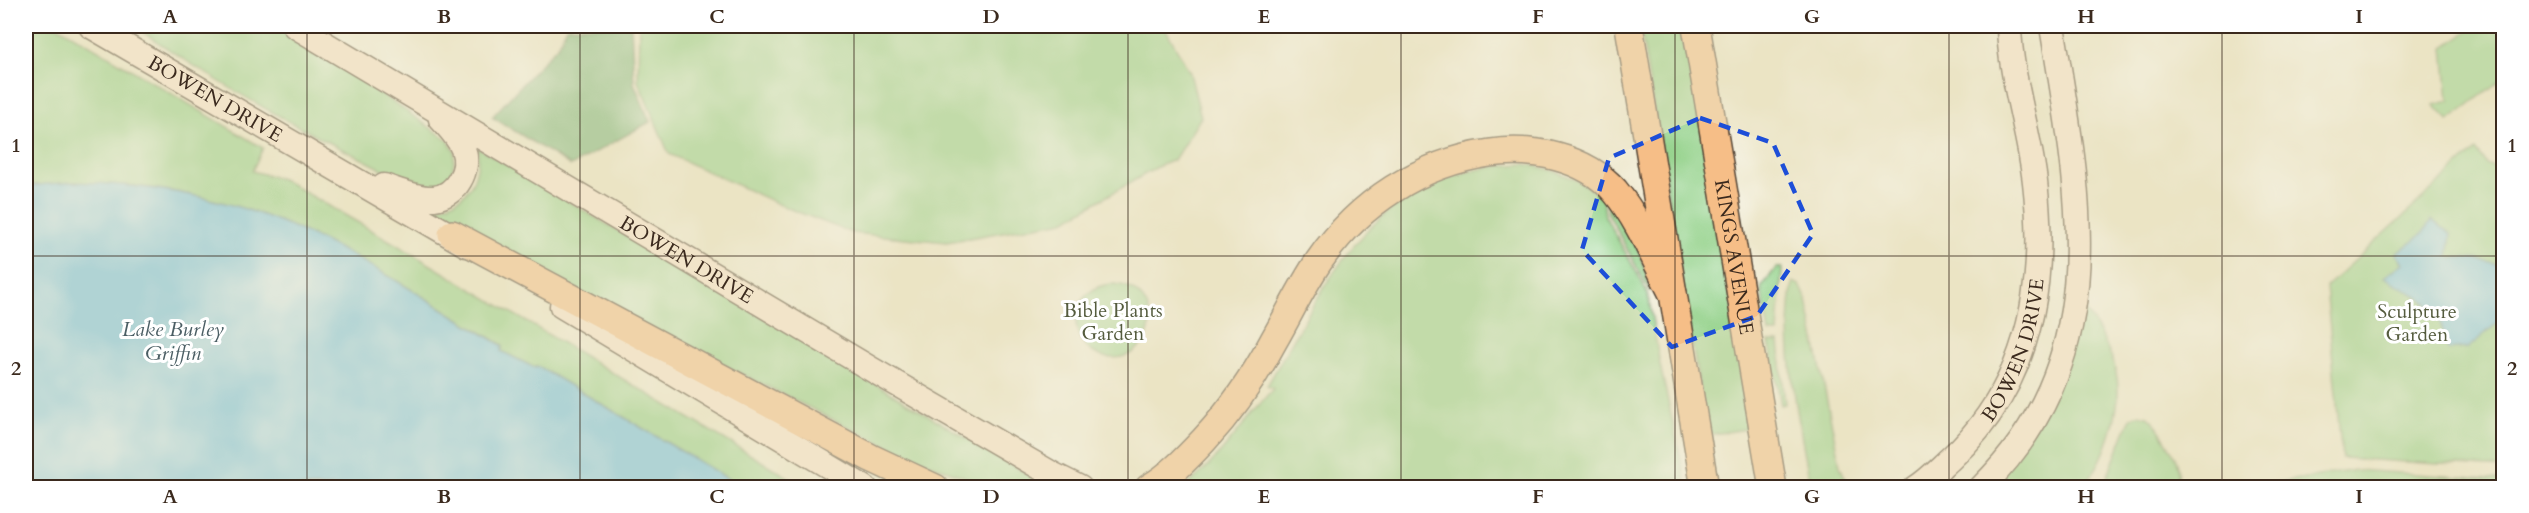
<svg xmlns="http://www.w3.org/2000/svg" width="2529" height="513" viewBox="0 0 2529 513" font-family="Cardo,serif">
	<rect width="100%" height="100%" fill="#fff"/>
	<filter id="ink" filterUnits="userSpaceOnUse"><feTurbulence type="fractalNoise" baseFrequency=".0167" numOctaves="2"/><feDisplacementMap in="SourceGraphic" scale="12" xChannelSelector="R" yChannelSelector="G"/><feConvolveMatrix kernelMatrix="1 2 1 2 8 2 1 2 1" color-interpolation-filters="sRGB"/></filter>
	<filter id="wash" filterUnits="userSpaceOnUse"><feTurbulence type="fractalNoise" baseFrequency=".008" numOctaves="4" result="noise"/><feDisplacementMap in="SourceGraphic" scale="24" xChannelSelector="R" yChannelSelector="G"/><feGaussianBlur stdDeviation="1.35" result="paint"/><feColorMatrix in="noise" values="0 0 0 0 0 0 0 0 0 0 0 0 0 0 0 0 0 1.4 0 .05"/><feComposite in="paint" operator="in"/></filter>
	<g filter="url(#wash)">
		<rect width="100%" height="100%" fill="#ebe4c4"/>
		<!-- green -->
		<g fill="#91d087" stroke="#667d52" stroke-width="1.5">
			<path d="M26 26H58L263 148 252 171 282 179 399 246 805 487H742L537 366 535 368 501 351 503 345C442 309 382 269 318 238 227 194 126 176 26 186Z"/>
			<path d="M134 26H277L325 55 448 140 455 151 452 177 433 190C403 182 378 166 350 153 274 116 203 74 134 26Z"/>
			<path d="M639 26H1164L1190 73 1201 117 1174 160 1159 166 1064 221 947 242 852 233 785 207 669 154 638 81Z"/>
			<path d="M1640 26H1685L1753 428 1707 435Z"/>
			<path d="M2475 26 2503 27V78L2449 121 2434 105 2449 101 2444 47Z"/>
			<path d="M477 147 1017 468 1051 487H1014L1002 484 1001 487H996C913 463 837 421 760 383 650 329 540 275 435 211L438 207C469 201 481 177 477 147Z"/>
			<path d="M2476 150 2486 164 2503 170V468L2342 458 2326 287Z"/>
			<path d="M1525 164C1556 170 1579 178 1603 198L1605 216 1643 284 1649 300 1660 365 1687 487 1183 488C1221 460 1242 422 1273 389L1267 386C1333 271 1374 170 1525 164Z"/>
			<path d="M1607 201C1630 226 1645 259 1650 292L1608 213Z"/>
			<path d="M1776 268H1782L1778 333H1769L1761 288Z"/>
			<path d="M1793 282 1800 285 1807 300 1840 466 1849 487H1815L1808 472C1797 411 1782 344 1793 282Z"/>
			<circle cx="1113" cy="321" r="37"/>
			<path d="M2084 308C2116 358 2128 380 2109 439 2103 457 2095 474 2082 487L1991 488Z"/>
			<path d="M1769 342H1779L1785 404 1781 405Z"/>
			<path d="M2138 415 2148 416 2153 420C2162 436 2196 477 2167 487H2109L2107 480 2108 475 2128 424 2131 418Z"/>
			<path d="M2356 470 2503 480V487H2249Z"/>
		</g>
		<!-- forest -->
		<path fill="#74b274" stroke="#586e49" stroke-width="1.5" d="M567 26H631L634 83 650 122 571 166 492 117 559 44Z"/>
		<!-- water -->
		<g fill="#69bfe6" stroke="#527482" stroke-width="1.5">
			<path d="M72 182C139 184 205 193 268 217 351 248 427 300 503 346L501 351 535 368 537 366 742 487H26V186Z"/>
			<path d="M2431 220 2451 233 2448 257 2471 258 2503 266V318L2468 348 2448 350 2439 317 2421 298 2384 277 2403 263 2396 254 2423 233Z"/>
		</g>
	</g>
	<g filter="url(#ink)">
		<g fill="none" stroke-linecap="round" stroke-linejoin="round">
			<!-- secondary casing -->
			<g stroke="#554637" stroke-width="27">
				<g id="secondary">
					<path id="s1" d="M91 26 467 245"/>
					<path id="s2" d="M295 26 871 369 1052 474 1080 488"/>
					<path d="M384 186C399 191 418 199 434 198 456 196 471 169 463 149 459 138 449 128 441 119"/>
					<path d="M562 306 865 488"/>
					<path id="s3" d="M1916 488C1929 480 1940 468 1951 458 2030 385 2047 285 2035 182 2029 131 2010 76 2009 26"/>
					<path d="M1981 488C2116 355 2079 192 2052 26"/>
				</g>
			</g>
			<!-- primary casing -->
			<g stroke="#554637" stroke-width="30">
				<g id="primary">
					<path d="M1629 26 1705 488"/>
					<path id="s4" d="M1696 26 1773 488"/>
					<path d="M452 234 871 458 935 488"/>
					<path d="M1149 488C1170 476 1187 458 1204 440 1231 411 1255 376 1274 340 1289 314 1302 286 1319 261 1359 203 1420 163 1490 153 1533 147 1585 157 1615 191 1640 221 1655 260 1673 294"/>
				</g>
			</g>
			<!-- secondary -->
			<use href="#secondary" stroke="#fbe5cf" stroke-width="24"/>
			<!-- primary -->
			<use href="#primary" stroke="#f6be87" stroke-width="27"/>
		</g>
	</g>
	<!-- marked area -->
	<path d="M0 0H2529V513H0ZM1700 118 1773 143 1813 234 1757 316 1672 347 1582 250 1609 158Z" fill="#ebe4c4" fill-opacity=".55" fill-rule="evenodd"/>
	<path fill="none" stroke="#1d4ed8" stroke-width="4.5" stroke-dasharray="12 8" stroke-linejoin="round" d="M1700 118 1773 143 1813 234 1757 316 1672 347 1582 250 1609 158Z"/>
	<!-- grid -->
	<path fill="none" stroke="#3b2a1e" stroke-width="1.5" stroke-opacity="0.55" d="M307 26V488M580 26V488M854 26V488M1128 26V488M1401 26V488M1675 26V488M1949 26V488M2222 26V488M26 256H2504"/>
	<g text-anchor="middle" dominant-baseline="central" stroke-width="6" stroke-linejoin="round" paint-order="stroke">
		<!-- street labels -->
		<g font-size="20" fill="#3b2a1e" stroke="#fff">
			<text stroke="none"><textPath href="#s1" startOffset="144">BOWEN DRIVE</textPath></text>
			<text stroke="none"><textPath href="#s4" startOffset="234">KINGS AVENUE</textPath></text>
			<text stroke="none"><textPath href="#s2" startOffset="456">BOWEN DRIVE</textPath></text>
			<text stroke="none"><textPath href="#s3" startOffset="174">BOWEN DRIVE</textPath></text>
		</g>
		<!-- park labels -->
		<g font-size="20" fill="#555c3e" stroke="#fff">
			<text x="1113" y="310">Bible Plants<tspan x="1113" dy="23">Garden</tspan></text>
			<text x="2417" y="311">Sculpture<tspan x="2417" dy="23">Garden</tspan></text>
		</g>
		<!-- water labels -->
		<g font-size="21" font-style="italic" fill="#4b5e64" stroke="#fff">
			<text x="173" y="329">Lake Burley<tspan x="173" dy="24">Griffin</tspan></text>
		</g>
	</g>
	<!-- margin -->
	<rect width="2529" height="513" fill="none" stroke="#fff" stroke-width="66"/>
	<rect x="33" y="33" width="2463" height="447" fill="none" stroke="#3b2a1e" stroke-width="2"/>
	<g font-size="20" text-anchor="middle" font-weight="bold" fill="#3b2a1e">
		<text x="170" y="23">A</text>
		<text x="444" y="23">B</text>
		<text x="717" y="23">C</text>
		<text x="991" y="23">D</text>
		<text x="1264" y="23">E</text>
		<text x="1538" y="23">F</text>
		<text x="1812" y="23">G</text>
		<text x="2086" y="23">H</text>
		<text x="2359" y="23">I</text>
		<text x="16" y="152">1</text>
		<text x="2512" y="152">1</text>
		<text x="16" y="375">2</text>
		<text x="2512" y="375">2</text>
		<text x="170" y="503">A</text>
		<text x="444" y="503">B</text>
		<text x="717" y="503">C</text>
		<text x="991" y="503">D</text>
		<text x="1264" y="503">E</text>
		<text x="1538" y="503">F</text>
		<text x="1812" y="503">G</text>
		<text x="2086" y="503">H</text>
		<text x="2359" y="503">I</text>
	</g>
</svg>
